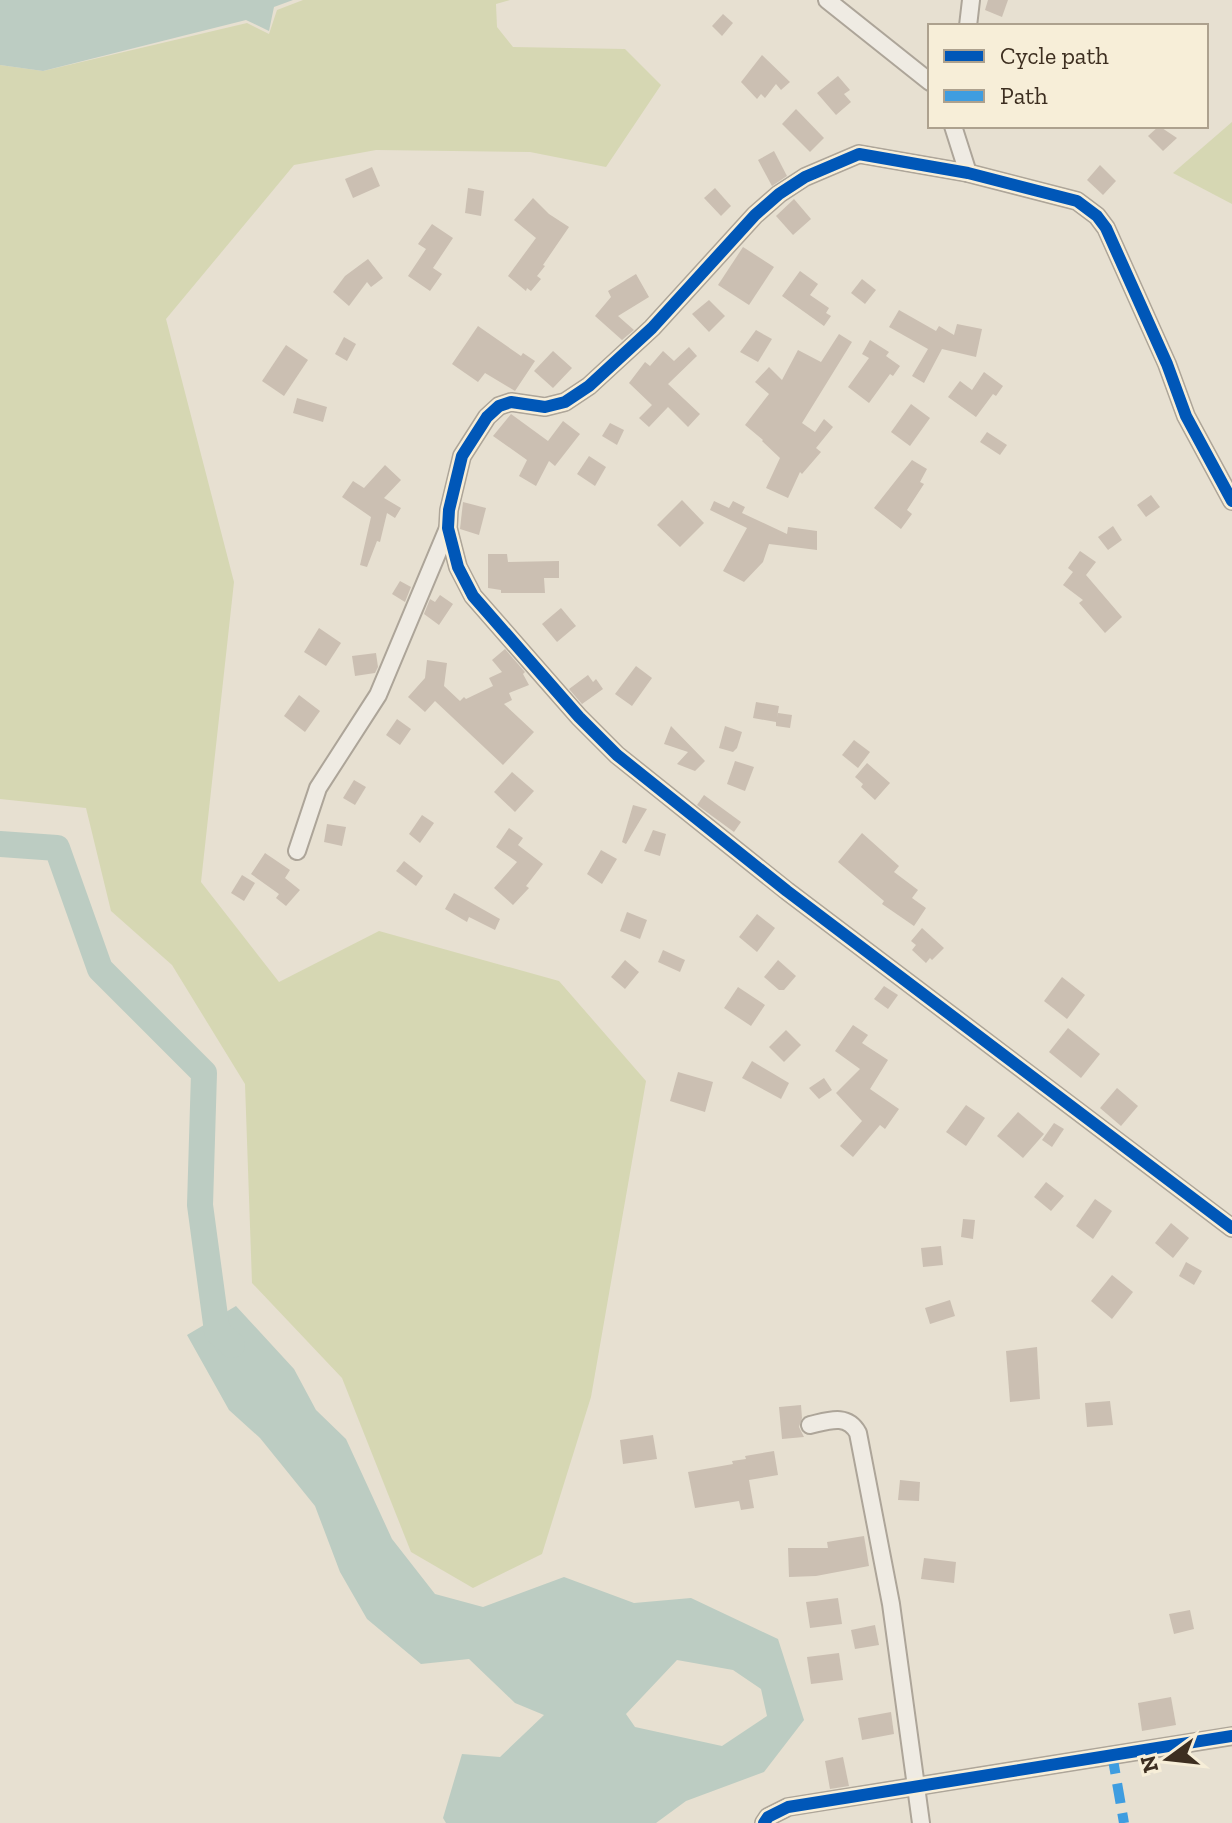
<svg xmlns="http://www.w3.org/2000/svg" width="1232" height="1823" viewBox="0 0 1232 1823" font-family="'Zilla Slab',serif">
	<rect width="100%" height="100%" fill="#e7e0d1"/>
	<!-- green -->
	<g fill="#d6d7b3">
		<path d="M303 0H510L496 4 497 27 513 47 625 49 661 85 606 167 530 152 376 150 294 165 166 319 234 582 201 882 279 982 379 931 559 981 646 1081 591 1397 542 1554 473 1588 411 1552 342 1378 252 1283 245 1084 172 965 111 911 86 808 0 799V65L43 71 247 23 269 34 277 10Z"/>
		<path d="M1232 122V204L1173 173Z"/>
	</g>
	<!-- water -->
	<g fill="#bcccc2" fill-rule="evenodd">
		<path d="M0 0H293L274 7 269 31 246 20 43 71 0 65Z"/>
		<path d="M236 1306 294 1369 316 1410 346 1439 392 1539 435 1594 483 1607 564 1577 634 1603 691 1598 778 1639 804 1720 764 1772 686 1801 656 1823H446L443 1818 462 1754 500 1757 544 1715 515 1703 469 1659 421 1664 367 1619 340 1572 315 1506 260 1438 229 1410 187 1335ZM677 1660 733 1670 761 1689 767 1716 722 1746 635 1727 626 1714Z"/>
	</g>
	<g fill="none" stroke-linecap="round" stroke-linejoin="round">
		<!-- river -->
		<path stroke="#bcccc2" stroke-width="26" d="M0 844 57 848 100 969 204 1073 200 1205 217 1331 232 1345"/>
	</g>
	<!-- building -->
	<g fill="#cbbfb2">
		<path d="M988 0H1008L1002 17 985 10Z"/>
		<path d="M723 14 733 23 722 36 712 26Z"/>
		<path d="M762 55 790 82 781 90 776 84 765 98 761 94 757 99 741 82Z"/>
		<path d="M838 76 850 90 844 94 851 102 836 115 817 93Z"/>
		<path d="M796 109 824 138 810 152 782 124Z"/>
		<path d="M1159 126 1177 138 1163 151 1148 136Z"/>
		<path d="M774 151 787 176 772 186 758 160Z"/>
		<path d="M1100 165 1116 181 1103 195 1087 180Z"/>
		<path d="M372 167 380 186 353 198 345 179Z"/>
		<path d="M468 188 484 191 481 216 465 213Z"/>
		<path d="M715 188 731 206 721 216 704 198Z"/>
		<path d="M533 198 549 214 569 227 543 265 545 266 537 276 541 279 531 291 527 288 526 291 508 276 536 238 514 220Z"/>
		<path d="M794 199 811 219 793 235 776 216Z"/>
		<path d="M432 224 453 238 433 268 442 274 430 291 408 276 426 249 418 244Z"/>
		<path d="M743 247 774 267 749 305 718 285Z"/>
		<path d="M368 259 383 278 371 287 367 282 349 306 333 292 345 276Z"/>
		<path d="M800 271 818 284 810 295 829 308 826 313 831 316 824 326 782 296Z"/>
		<path d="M636 274 649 297 618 316 634 330 622 340 595 316 611 297 608 291Z"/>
		<path d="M862 279 876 290 865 304 851 293Z"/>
		<path d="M709 300 725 316 709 332 692 314Z"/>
		<path d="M899 310 936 331 939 326 954 335 957 324 982 329 976 357 942 349 924 383 912 376 928 349 889 327Z"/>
		<path d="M478 326 521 356 523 353 535 361 515 391 485 373 478 382 452 364Z"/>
		<path d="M756 330 772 339 758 362 740 352Z"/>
		<path d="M839 334 852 342 802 423 815 432 824 419 833 427 816 448 821 452 802 474 800 472 788 498 766 488 780 458 762 441 763 440 745 425 769 394 755 382 769 367 782 380 798 350 821 362Z"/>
		<path d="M344 337 356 344 347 361 335 354Z"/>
		<path d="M870 340 889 352 886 356 900 366 893 376 890 374 869 403 848 387 869 358 862 354Z"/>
		<path d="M286 345 308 360 284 396 262 381Z"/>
		<path d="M689 347 697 356 668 384 700 414 688 427 668 407 649 427 639 418 652 405 629 383 645 362 650 366 663 351 674 361Z"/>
		<path d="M553 351 572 368 553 388 534 371Z"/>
		<path d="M984 372 1003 386 996 396 993 394 976 417 948 397 960 381 972 390Z"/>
		<path d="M297 398 327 407 323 422 293 413Z"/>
		<path d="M911 404 930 418 910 446 891 432Z"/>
		<path d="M511 414 548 441 563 421 580 434 555 466 549 461 536 486 519 476 527 460 493 436Z"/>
		<path d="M610 423 624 430 617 445 602 436Z"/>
		<path d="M987 432 1007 445 1000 455 980 442Z"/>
		<path d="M589 456 606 467 595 486 577 474Z"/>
		<path d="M912 460 927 469 920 482 924 484 907 510 912 514 901 529 874 508Z"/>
		<path d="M385 465 401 480 384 498 401 508 395 518 387 513 380 542 377 541 367 567 360 565 371 517 342 497 353 481 364 488Z"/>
		<path d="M1151 495 1160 507 1146 517 1137 505Z"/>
		<path d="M682 500 704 523 680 547 657 525Z"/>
		<path d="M714 501 729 508 733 501 745 507 742 513 787 534 788 527 817 531V550L769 544 763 562 744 582 723 571 747 528 710 510Z"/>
		<path d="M463 502 486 508 479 535 460 529Z"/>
		<path d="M1113 526 1122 540 1108 550 1098 537Z"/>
		<path d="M1080 551 1096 562 1086 575 1122 617 1105 633 1079 603 1083 600 1063 585 1073 572 1068 568Z"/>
		<path d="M488 554H507L508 562 559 561V578H544L545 593H501V590L488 588Z"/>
		<path d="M400 581 411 587 405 602 392 594Z"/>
		<path d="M440 595 453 604 439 625 424 614 430 599 435 602Z"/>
		<path d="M561 608 576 626 557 642 542 624Z"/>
		<path d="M319 628 341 643 326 666 304 652Z"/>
		<path d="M505 649 525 672 523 674 529 685 509 693 512 700 504 704 534 732 503 765 435 701 425 712 408 697 425 678 427 660 447 663 444 686 460 701 464 697 466 699 493 686 489 678 502 672 492 660Z"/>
		<path d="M376 653 378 667 375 673 355 676 352 656Z"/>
		<path d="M636 666 652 678 632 706 615 694Z"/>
		<path d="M588 675 593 682 596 679 603 689 582 704 569 689Z"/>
		<path d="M299 695 320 711 305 732 284 716Z"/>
		<path d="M756 702 779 706 777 718 778 713 792 715 790 728 776 726V722L753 718Z"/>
		<path d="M397 719 411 729 400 745 386 735Z"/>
		<path d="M671 726 705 761 695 771 677 764 688 752 664 744Z"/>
		<path d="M725 726 742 732 737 748 733 752 719 748Z"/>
		<path d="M854 740 870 752 858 768 842 755Z"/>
		<path d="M735 761 754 767 745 791 727 784Z"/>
		<path d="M867 763 890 783 875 800 861 787 863 784 855 777Z"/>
		<path d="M512 772 534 791 515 812 494 792Z"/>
		<path d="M354 780 366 787 355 805 343 798Z"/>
		<path d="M704 795 741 822 734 832 697 805Z"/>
		<path d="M633 805 647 809 626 844 622 842Z"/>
		<path d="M422 815 434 823 420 843 409 834Z"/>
		<path d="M327 824 346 827 342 846 324 842Z"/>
		<path d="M509 828 523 838 518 845 543 864 526 886 529 888 513 905 494 888 517 862 496 847Z"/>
		<path d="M653 830 666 834 660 856 644 851Z"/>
		<path d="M862 833 899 866 894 872 918 890 912 898 926 908 914 926 882 904 884 901 838 862Z"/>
		<path d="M601 850 617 859 602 884 587 874Z"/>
		<path d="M265 853 290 870 285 878 300 890 286 906 276 898 279 894 251 874Z"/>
		<path d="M404 861 423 876 416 886 396 871Z"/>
		<path d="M242 875 255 883 244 901 231 893Z"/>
		<path d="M454 893 500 919 495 930 469 917 467 922 445 909Z"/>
		<path d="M627 912 647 920 640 939 620 931Z"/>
		<path d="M757 914 775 928 757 952 739 937Z"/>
		<path d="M922 928 944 948 932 960 930 958 926 963 912 950 916 945 911 941Z"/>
		<path d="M663 950 685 960 680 972 658 962Z"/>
		<path d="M625 960 639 972 625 989 611 977Z"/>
		<path d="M778 960 796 976 784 990H779L764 977Z"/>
		<path d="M1062 977 1085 995 1067 1019 1044 1001Z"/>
		<path d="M884 986 898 995 888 1009 874 999Z"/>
		<path d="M738 987 765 1005 751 1026 724 1008Z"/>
		<path d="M853 1025 868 1035 862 1043 888 1060 870 1089 899 1109 885 1129 880 1125 853 1157 840 1146 862 1121 836 1093 860 1069 835 1051Z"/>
		<path d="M1068 1028 1100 1054 1081 1078 1049 1052Z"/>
		<path d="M786 1030 801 1045 784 1062 769 1047Z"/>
		<path d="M752 1061 789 1083 781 1099 742 1078Z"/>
		<path d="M678 1072 713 1082 705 1112 670 1101Z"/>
		<path d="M824 1078 832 1090 819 1099 809 1088Z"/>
		<path d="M1117 1088 1138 1106 1121 1126 1100 1108Z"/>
		<path d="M966 1105 985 1118 966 1146 946 1132Z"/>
		<path d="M1018 1112 1044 1134 1023 1158 997 1136Z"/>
		<path d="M1054 1123 1064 1129 1052 1147 1042 1140Z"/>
		<path d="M1046 1182 1064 1196 1051 1211 1034 1197Z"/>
		<path d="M1095 1199 1112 1211 1093 1239 1076 1226Z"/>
		<path d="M963 1219 975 1220 973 1239 961 1237Z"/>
		<path d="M1171 1223 1189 1238 1173 1258 1155 1243Z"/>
		<path d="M941 1246 943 1265 923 1267 921 1248Z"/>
		<path d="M1186 1262 1202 1271 1194 1285 1179 1276Z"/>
		<path d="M1112 1275 1133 1292 1112 1319 1091 1301Z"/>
		<path d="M950 1300 955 1316 930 1324 925 1308Z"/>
		<path d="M1037 1347 1040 1399 1010 1402 1006 1351Z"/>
		<path d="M1110 1401 1113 1425 1087 1427 1085 1403Z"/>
		<path d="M801 1405 802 1418 799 1427 804 1437 782 1439 779 1407Z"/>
		<path d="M653 1435 657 1459 623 1464 620 1440Z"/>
		<path d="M774 1451 778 1475 749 1480 754 1508 741 1510 739 1501 695 1508 688 1472 733 1464 732 1461 746 1459 745 1456Z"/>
		<path d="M900 1480 920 1482 919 1501 898 1500Z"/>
		<path d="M864 1536 869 1566 816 1576 789 1577 788 1548H828L827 1542Z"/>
		<path d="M924 1558 956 1562 954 1583 921 1579Z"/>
		<path d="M838 1598 842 1624 810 1628 806 1602Z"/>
		<path d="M1190 1610 1194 1629 1174 1634 1169 1614Z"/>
		<path d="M875 1625 879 1645 855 1649 851 1630Z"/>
		<path d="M839 1653 843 1680 811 1684 807 1657Z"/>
		<path d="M1171 1697 1176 1725 1142 1731 1138 1703Z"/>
		<path d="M891 1712 894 1734 862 1740 858 1718Z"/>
		<path d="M843 1757 849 1786 830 1789 825 1761Z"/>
	</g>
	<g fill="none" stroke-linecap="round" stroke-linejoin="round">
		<!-- minor casing -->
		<g stroke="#ada599" stroke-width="20">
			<g id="minor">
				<path d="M827 0 930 82"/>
				<path d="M968 26 971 0"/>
				<path d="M953 126 968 173"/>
				<path d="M1232 501 1186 416 1167 364 1106 228 1097 216 1077 201 968 173 859 154 805 177 779 194 755 215 652 328 589 386 565 402 545 407 511 402 499 406 487 417 462 456 449 510 448 528 458 567 473 596 579 717 617 755 787 891 1232 1228"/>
				<path d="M297 851 318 788 378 695 448 528"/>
				<path d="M810 1425C828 1421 847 1413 858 1433L891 1604 921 1823"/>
				<path d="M764 1823 768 1817 788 1807 1232 1736"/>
			</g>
		</g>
		<!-- minor -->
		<use href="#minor" stroke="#efebe3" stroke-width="16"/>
		<!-- quiet -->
		<path stroke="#3f9de0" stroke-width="10" stroke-dasharray="20 10" stroke-linecap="butt" d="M1112 1754 1124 1823"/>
		<!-- cycleway casing -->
		<g stroke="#f7eed8" stroke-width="17">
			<g id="cycleway">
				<path d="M1232 501 1186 416 1167 364 1106 228 1097 216 1077 201 968 173 859 154 805 177 779 194 755 215 652 328 589 386 565 402 545 407 511 402 499 406 487 417 462 456 449 510 448 528 458 567 473 596 579 717 617 755 787 891 1232 1228"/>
				<path d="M764 1823 768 1817 788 1807 1232 1736"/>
			</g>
		</g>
		<!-- cycleway -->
		<use href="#cycleway" stroke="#0057b8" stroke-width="12"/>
	</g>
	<!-- legend -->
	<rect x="928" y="24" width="280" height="104" fill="#f7eed8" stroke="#ada18e" stroke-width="2"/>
	<rect x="944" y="50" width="40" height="12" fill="#0057b8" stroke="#ada18e" stroke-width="2"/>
	<text x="1000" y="64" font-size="24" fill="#3d2e20">Cycle path</text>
	<rect x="944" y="90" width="40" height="12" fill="#3f9de0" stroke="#ada18e" stroke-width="2"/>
	<text x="1000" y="104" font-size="24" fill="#3d2e20">Path</text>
	<!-- north arrow -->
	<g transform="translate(1168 1759) rotate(255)" stroke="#f7eed8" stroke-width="6" paint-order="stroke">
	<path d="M0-6L14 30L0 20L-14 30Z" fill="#3d2e20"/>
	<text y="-12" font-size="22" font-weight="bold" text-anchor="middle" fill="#3d2e20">N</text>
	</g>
</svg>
